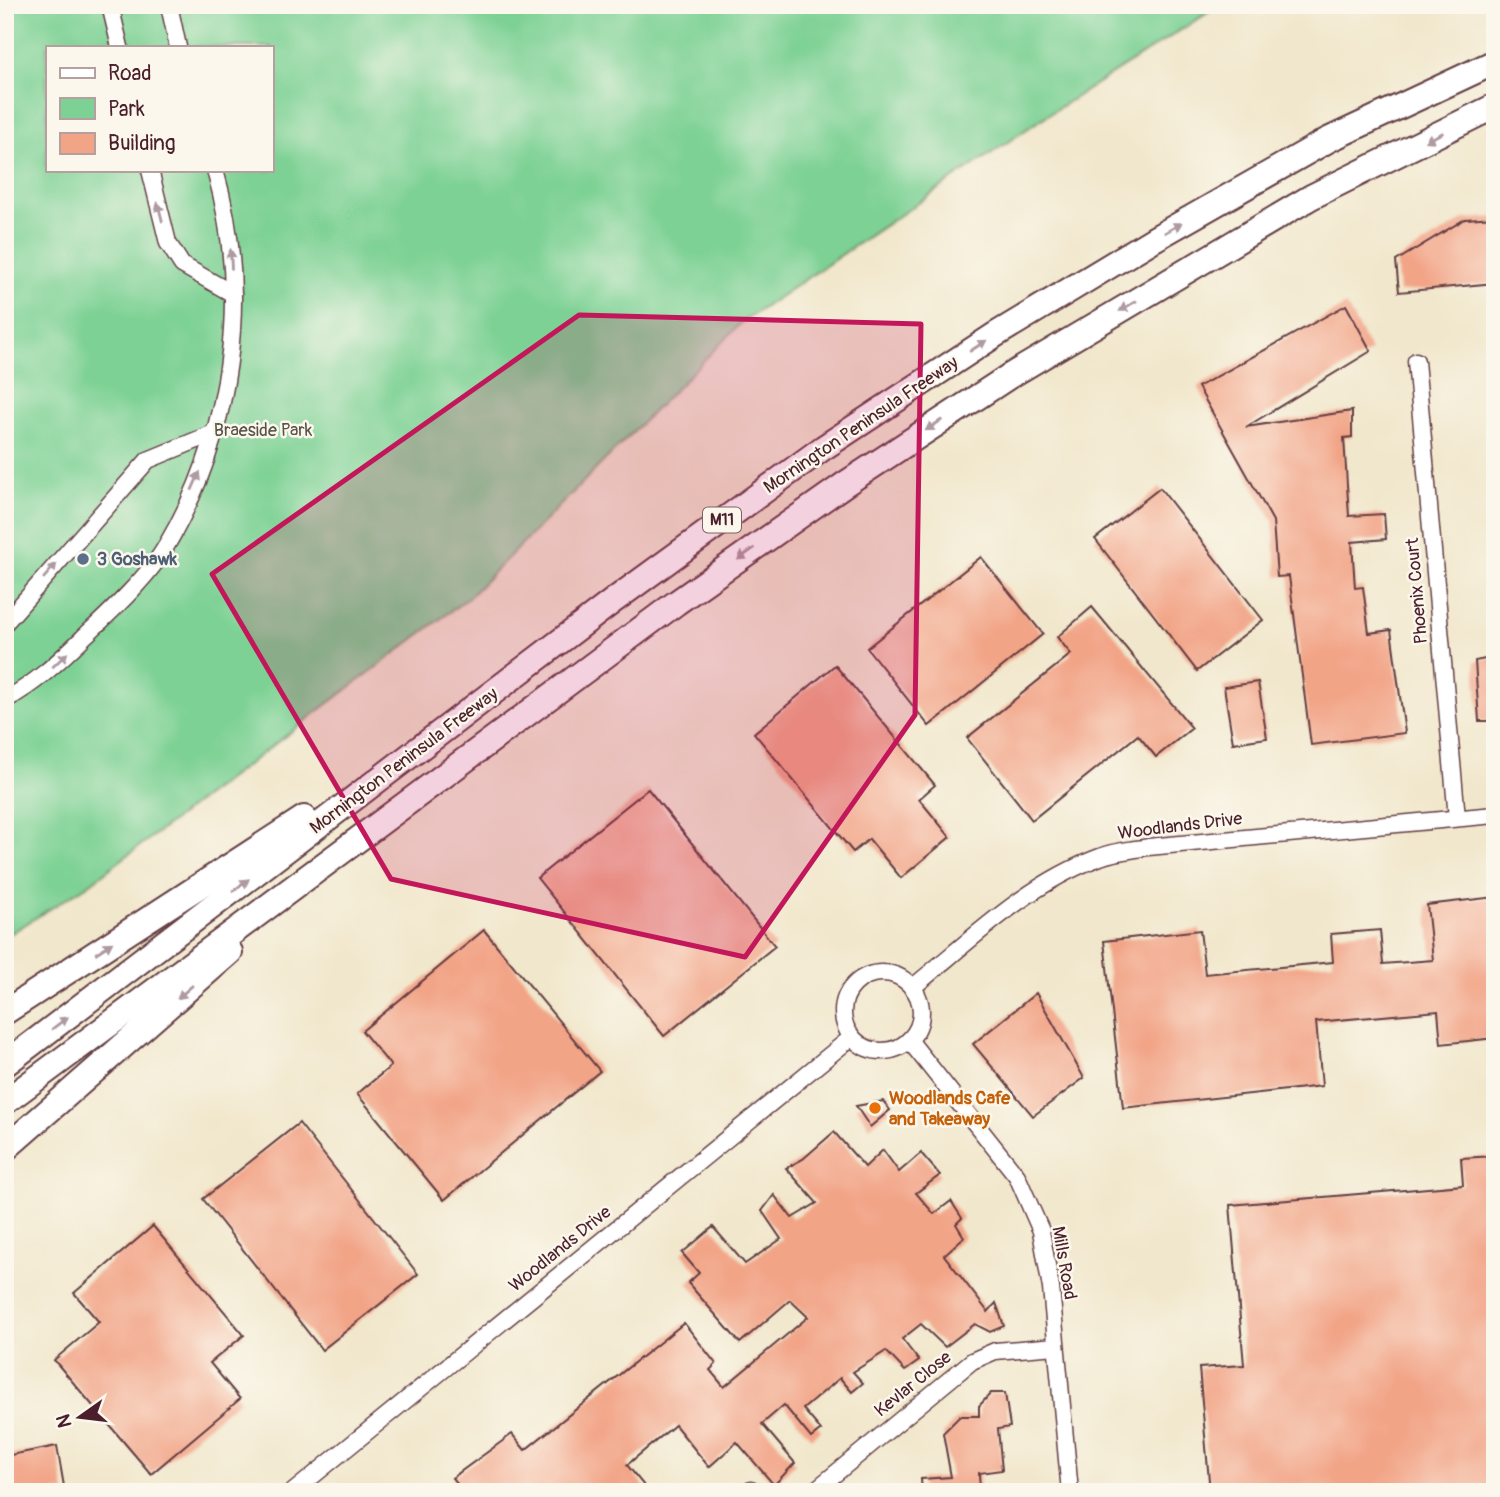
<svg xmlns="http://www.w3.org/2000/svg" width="1500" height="1497" viewBox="0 0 1500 1497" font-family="Pangolin,sans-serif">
	<rect width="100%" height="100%" fill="#fbf7ec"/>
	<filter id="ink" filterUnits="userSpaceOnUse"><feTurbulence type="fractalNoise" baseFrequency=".0143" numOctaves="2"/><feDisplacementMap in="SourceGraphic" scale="14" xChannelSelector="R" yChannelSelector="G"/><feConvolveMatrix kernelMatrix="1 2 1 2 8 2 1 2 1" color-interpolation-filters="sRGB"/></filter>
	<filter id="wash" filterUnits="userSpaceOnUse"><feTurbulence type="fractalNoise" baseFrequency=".00686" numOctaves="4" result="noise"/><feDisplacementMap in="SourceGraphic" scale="28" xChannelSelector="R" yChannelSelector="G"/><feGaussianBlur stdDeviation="1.57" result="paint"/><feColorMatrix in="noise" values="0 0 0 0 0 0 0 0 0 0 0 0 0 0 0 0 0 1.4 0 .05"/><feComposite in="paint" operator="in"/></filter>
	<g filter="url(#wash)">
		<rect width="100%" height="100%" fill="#f1e7cc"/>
		<!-- green -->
		<path fill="#7dd194" stroke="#647860" stroke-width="2" fill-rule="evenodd" d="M5 5H1220L1046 116 741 323 468 598 88 885 5 937ZM47 47H271V170H47Z"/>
		<g id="blocks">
			<!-- building -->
			<g fill="#f2a487">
				<path d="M1495 217V283L1399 292 1396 261 1465 219Z"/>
				<path d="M1346 305 1371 351 1246 427 1352 411V437L1344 438 1349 516 1384 514 1386 539 1352 542 1355 588 1363 587 1369 633 1391 630 1405 733 1311 745 1289 576 1277 577 1273 521 1198 387Z"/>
				<path d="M1160 488 1263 620 1197 671 1095 539Z"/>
				<path d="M981 557 1043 634 929 726 867 648Z"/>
				<path d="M1092 607 1192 728 1156 757 1138 735 1032 820 967 738 1071 654 1057 637Z"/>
				<path d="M1495 657V721H1479L1475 661Z"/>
				<path d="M835 665 935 785 919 799 950 837 901 878 869 839 853 852 754 733Z"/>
				<path d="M1258 682 1267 738 1233 743 1224 687Z"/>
				<path d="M648 789 775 946 664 1036 537 878Z"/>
				<path d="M1495 897V1038L1441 1044 1438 1011 1316 1022 1322 1086 1123 1108 1104 941 1200 930 1205 974 1333 962 1331 934 1380 930 1383 964 1433 960 1427 905Z"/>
				<path d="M484 930 600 1071 444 1200 357 1094 391 1066 362 1031Z"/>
				<path d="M1036 993 1084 1078 1033 1116 973 1044Z"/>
				<path d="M883 1101 890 1110 870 1127 856 1106Z"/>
				<path d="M299 1123 418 1274 322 1350 203 1199Z"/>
				<path d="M834 1132 865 1167 883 1150 899 1172 921 1153 940 1175 916 1193 934 1214 951 1201 962 1218 956 1224 964 1237 944 1255 988 1312 996 1303 1004 1326 990 1332 975 1324 945 1347 921 1324 902 1339 919 1361 905 1371 886 1351 853 1372 863 1383 852 1392 840 1378 803 1409 821 1430 811 1438 784 1405 762 1424 795 1463 774 1485 737 1442 709 1467 675 1425 627 1465 649 1492H464L452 1478 512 1434 525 1450 684 1323 716 1364 710 1370 724 1387 808 1317 790 1300 740 1343 688 1283 699 1273 682 1253 713 1227 745 1264 781 1239 762 1211 774 1195 792 1218 817 1203 786 1168 803 1159Z"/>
				<path d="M1495 1156V1492H1210L1199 1368 1244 1365 1230 1205 1463 1185 1461 1158Z"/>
				<path d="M153 1226 244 1335 210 1363 240 1399 151 1474 54 1360 99 1322 74 1293Z"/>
				<path d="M991 1393H1005L1010 1427 998 1429 1002 1470 979 1473 980 1492H922L921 1479 951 1477 943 1433 960 1416H979V1406Z"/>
				<path d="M57 1446 65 1492H5V1456Z"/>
			</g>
		</g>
	</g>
	<g filter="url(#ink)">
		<use href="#blocks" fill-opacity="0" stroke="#633d43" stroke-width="2"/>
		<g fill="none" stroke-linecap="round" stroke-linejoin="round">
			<!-- minor casing -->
			<g stroke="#633d43" stroke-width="19">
				<g id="minor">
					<path d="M110 5 120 47"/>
					<path d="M169 5 178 47"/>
					<path d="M150 170 168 243 182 265 233 294"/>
					<path d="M1416 361 1457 818"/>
					<path d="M5 623 148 460 214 433"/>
					<path d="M5 700C37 683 61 659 87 634 110 613 150 574 165 548 232 435 251 296 215 170"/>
					<circle cx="882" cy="1012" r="39"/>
					<path d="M912 988C971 940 1027 884 1100 857 1115 851 1132 850 1148 847L1495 815"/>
					<path d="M909 1040 1017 1176 1041 1231 1051 1288 1070 1492"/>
					<path d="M751 1490 753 1492"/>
					<path d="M293 1492 852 1037"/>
					<path d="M813 1492 972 1361 995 1351 1056 1346"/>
				</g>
			</g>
			<!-- highway casing -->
			<g stroke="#633d43" stroke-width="28">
				<g id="highway">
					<path d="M5 1012 304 818"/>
					<path d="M5 1064 613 601 823 448 995 335 1154 239 1328 140 1495 62"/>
					<path d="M5 1102 676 603 845 484 1008 377 1311 197 1495 106"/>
					<path d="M5 1149 230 952"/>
				</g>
			</g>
			<!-- minor -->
			<use href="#minor" stroke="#fff" stroke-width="16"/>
			<!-- highway -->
			<use href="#highway" stroke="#fff" stroke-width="24"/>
		</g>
		<!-- one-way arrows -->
		<defs><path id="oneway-solid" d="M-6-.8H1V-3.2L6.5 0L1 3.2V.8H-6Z" transform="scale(1.75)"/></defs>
		<g fill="#ae9aa0">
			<use href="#oneway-solid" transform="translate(1434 137) rotate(154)"/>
			<use href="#oneway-solid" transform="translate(160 212) rotate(-104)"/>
			<use href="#oneway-solid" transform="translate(1173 228) rotate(-30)"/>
			<use href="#oneway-solid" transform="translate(231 259) rotate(-93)"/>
			<use href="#oneway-solid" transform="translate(1128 306) rotate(149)"/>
			<use href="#oneway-solid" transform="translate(978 346) rotate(-33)"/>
			<use href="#oneway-solid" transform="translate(934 425) rotate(147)"/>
			<use href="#oneway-solid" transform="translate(196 481) rotate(-66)"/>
			<use href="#oneway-solid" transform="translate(746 554) rotate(145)"/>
			<use href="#oneway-solid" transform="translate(50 571) rotate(-49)"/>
			<use href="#oneway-solid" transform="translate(60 660) rotate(-43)"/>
			<use href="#oneway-solid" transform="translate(241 885) rotate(-37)"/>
			<use href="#oneway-solid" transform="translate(104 948) rotate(-33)"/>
			<use href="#oneway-solid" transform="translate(185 992) rotate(139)"/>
			<use href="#oneway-solid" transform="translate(60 1023) rotate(-37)"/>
		</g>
	</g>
	<!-- marked area -->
	<path fill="#c2185b" fill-opacity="0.2" stroke="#c2185b" stroke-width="5" stroke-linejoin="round" d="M579 315 921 324 915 715 745 957 391 879 212 574Z"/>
	<!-- markers -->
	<circle fill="#5c6f8a" stroke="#fbf7ec" stroke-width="2.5" cx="83" cy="559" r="7"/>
	<circle fill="#e8710a" stroke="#fbf7ec" stroke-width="2.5" cx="875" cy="1108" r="7"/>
	<g text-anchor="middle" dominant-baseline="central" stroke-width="5" stroke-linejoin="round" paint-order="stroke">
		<!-- shield labels -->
		<rect fill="#fbf7ec" stroke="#7f6065" stroke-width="2" x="703" y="507.5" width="38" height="25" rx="5"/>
		<g font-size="16" font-weight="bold" fill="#4a1f2b">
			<text x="722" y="520">M11</text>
		</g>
		<!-- street labels -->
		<g font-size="18" fill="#4a1f2b" stroke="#fbf7ec">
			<text transform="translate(861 425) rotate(-34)">Mornington Peninsula Freeway</text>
			<text transform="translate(1417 591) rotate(-95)">Phoenix Court</text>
			<text transform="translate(404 761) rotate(-37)">Mornington Peninsula Freeway</text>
			<text transform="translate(1180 826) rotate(-7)">Woodlands Drive</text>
			<text transform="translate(560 1249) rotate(-39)">Woodlands Drive</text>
			<text transform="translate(1064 1263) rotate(80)">Mills Road</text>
			<text transform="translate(913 1384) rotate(-39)">Kevlar Close</text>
		</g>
		<!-- park labels -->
		<g font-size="18" fill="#59544a" stroke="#fbf7ec">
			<text x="263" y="430">Braeside Park</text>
		</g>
		<!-- service labels -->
		<g font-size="18" font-weight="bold" fill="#4e5e75" stroke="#fbf7ec" text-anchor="start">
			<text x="97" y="559">3 Goshawk</text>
		</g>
		<!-- food labels -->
		<g font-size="18" font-weight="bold" fill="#c56008" stroke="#fbf7ec" text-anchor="start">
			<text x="889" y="1098">Woodlands Cafe<tspan x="889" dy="21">and Takeaway</tspan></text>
		</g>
	</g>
	<!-- margin -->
	<rect width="1500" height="1497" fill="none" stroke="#fbf7ec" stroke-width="28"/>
	<!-- legend -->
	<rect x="46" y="46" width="228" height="126" fill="#fbf7ec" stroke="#b4a19f" stroke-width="2"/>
	<rect x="60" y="68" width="35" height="10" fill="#ffffff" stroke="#b4a19f" stroke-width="2"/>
	<text x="108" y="80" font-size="21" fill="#4a1f2b">Road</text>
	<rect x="60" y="98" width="35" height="21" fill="#7dd194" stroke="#b4a19f" stroke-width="2"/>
	<text x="108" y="116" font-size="21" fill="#4a1f2b">Park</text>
	<rect x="60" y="133" width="35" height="21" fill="#f2a487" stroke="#b4a19f" stroke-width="2"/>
	<text x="108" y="150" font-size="21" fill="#4a1f2b">Building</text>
	<!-- north arrow -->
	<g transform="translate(80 1417) rotate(256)" stroke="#fbf7ec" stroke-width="5" paint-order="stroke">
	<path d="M0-5L12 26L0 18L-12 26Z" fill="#4a1f2b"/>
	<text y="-10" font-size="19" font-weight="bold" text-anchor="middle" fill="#4a1f2b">N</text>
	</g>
</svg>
